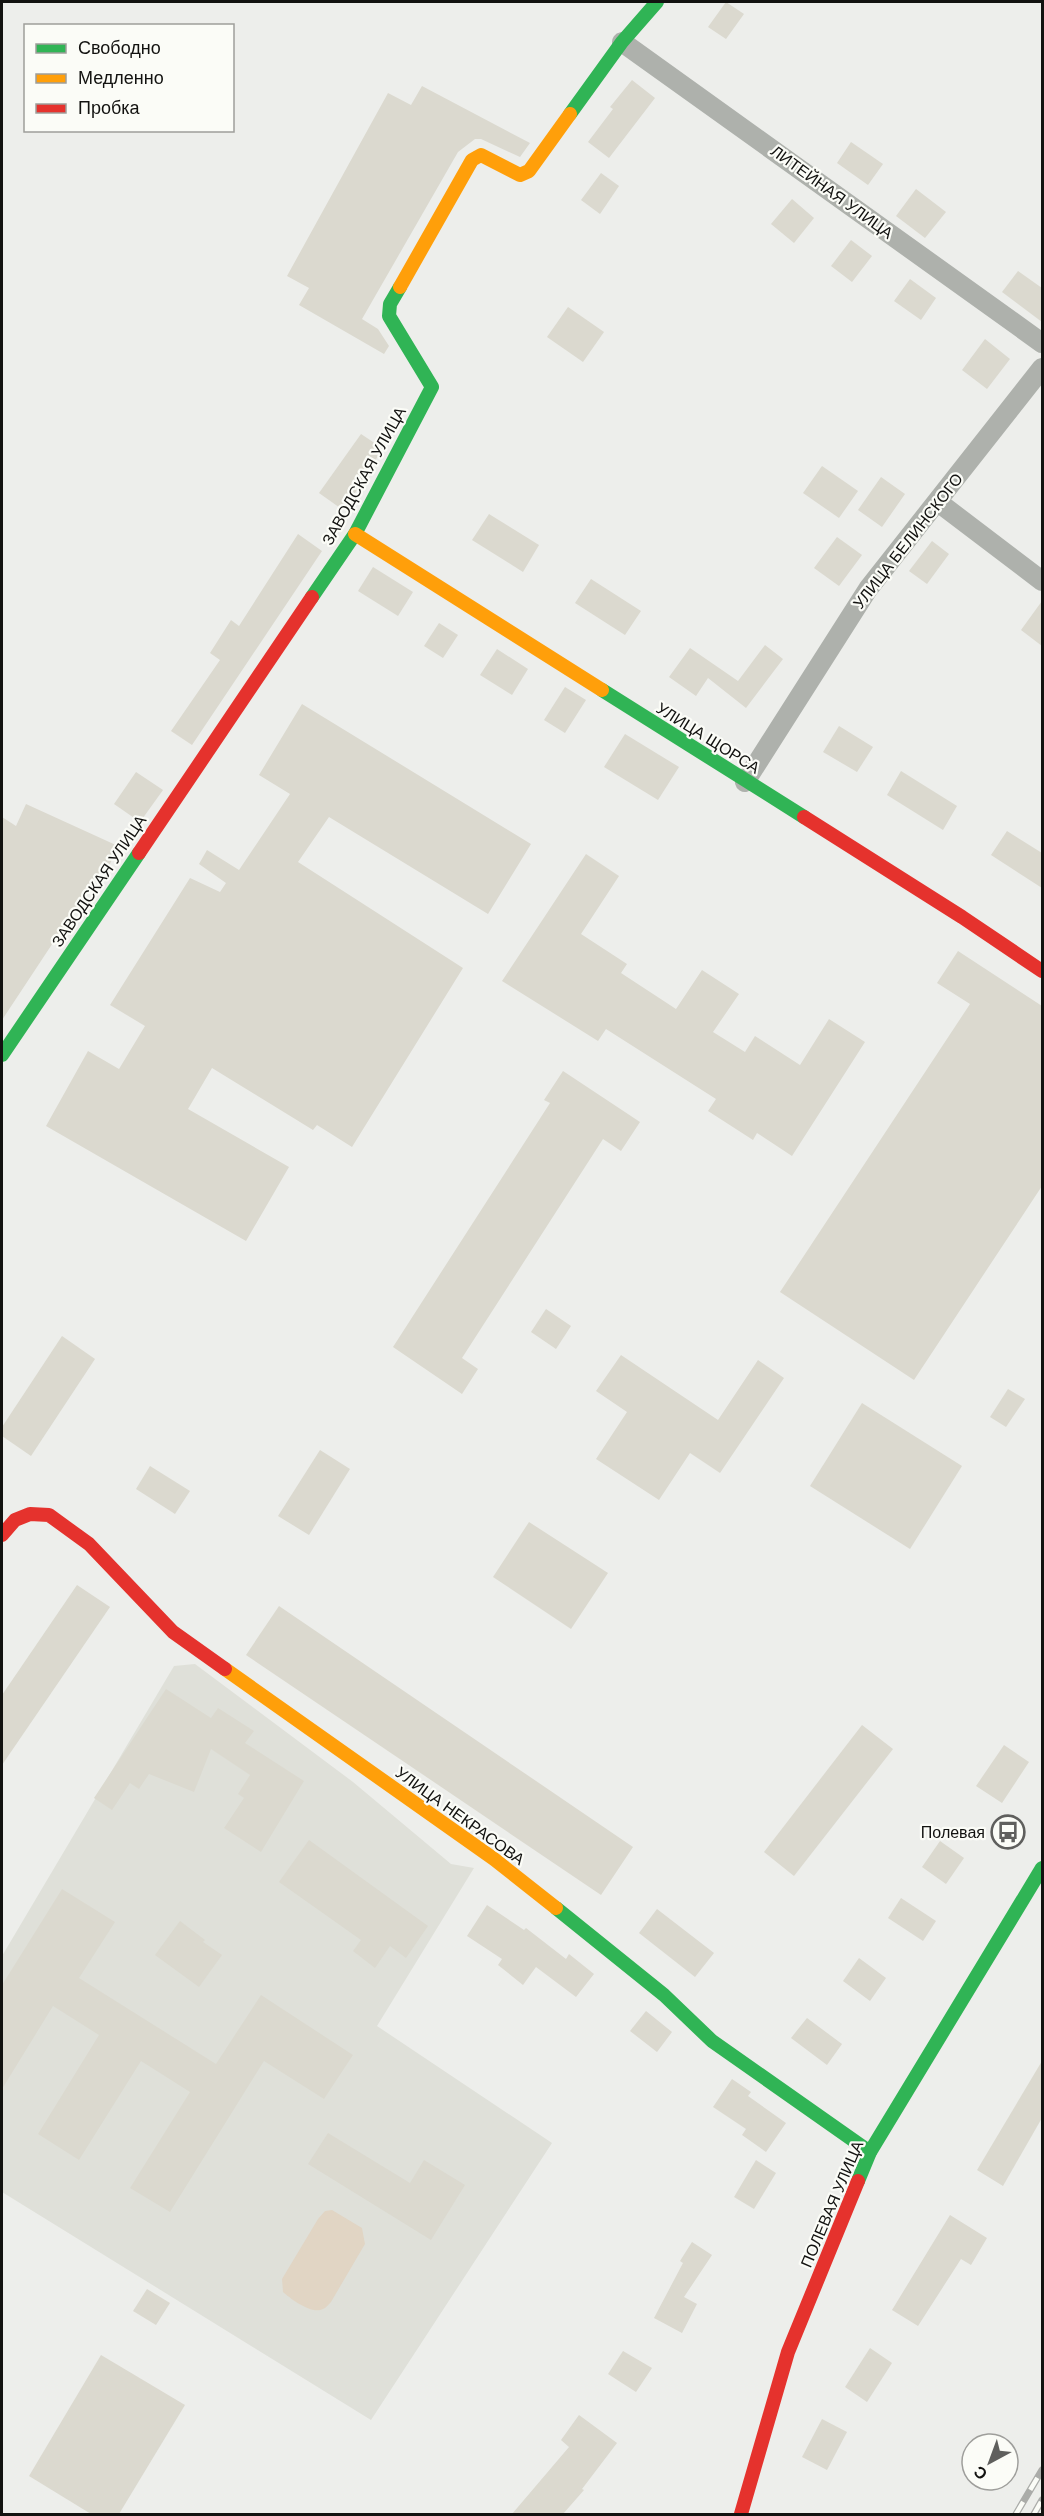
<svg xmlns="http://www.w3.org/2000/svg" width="1044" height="2516" viewBox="0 0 1044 2516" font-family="Helvetica,sans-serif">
	<rect width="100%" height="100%" fill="#edeeeb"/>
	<!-- built -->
	<path fill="#dfe0d9" d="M195 1664 353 1782 451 1864 474 1868 377 2026 552 2143 371 2420 2 2192V1956L174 1666Z"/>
	<!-- green -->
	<path fill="#e1d5c4" d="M332 2210 362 2228 365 2244 331 2302C328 2305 326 2308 323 2309 312 2315 291 2299 283 2292L282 2279 318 2219 325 2211Z"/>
	<!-- building -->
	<g fill="#dbd9cf">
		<path d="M726 2 744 14 726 39 708 27Z"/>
		<path d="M632 80 655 98 609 158 588 142 613 109 610 107Z"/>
		<path d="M422 86 530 143 520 157 481 139H475L458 152 362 319 378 329 389 346 384 354 299 305 309 288 287 276 388 93 411 105Z"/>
		<path d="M851 142 883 164 868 185 837 163Z"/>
		<path d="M601 173 619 186 600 214 581 200Z"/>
		<path d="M916 189 946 212 925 238 896 216Z"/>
		<path d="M792 199 814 218 794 243 771 224Z"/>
		<path d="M851 240 872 256 852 282 831 266Z"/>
		<path d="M1018 271 1042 288V322L1002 292Z"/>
		<path d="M910 279 936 298 921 320 894 301Z"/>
		<path d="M568 307 604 332 583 362 547 337Z"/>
		<path d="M985 339 1010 359 987 389 962 370Z"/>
		<path d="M361 434 382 448 369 473 343 510 319 493Z"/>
		<path d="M822 466 858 491 839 518 803 493Z"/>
		<path d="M881 477 905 494 882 527 858 510Z"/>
		<path d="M489 514 539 545 523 572 472 540Z"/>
		<path d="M298 534 322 551 192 745 171 731 220 660 210 653 231 620 239 626Z"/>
		<path d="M837 537 862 555 839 586 814 568Z"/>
		<path d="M932 541 949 554 927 584 909 571Z"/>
		<path d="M373 567 413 592 398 616 358 591Z"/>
		<path d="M591 579 641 611 625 635 575 603Z"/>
		<path d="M1042 601V646L1021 630Z"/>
		<path d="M439 623 458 635 443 658 424 646Z"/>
		<path d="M765 645 783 659 746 708 708 678 696 696 669 677 690 648 738 681Z"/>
		<path d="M497 649 528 669 512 695 480 675Z"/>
		<path d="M565 687 586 700 565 733 544 720Z"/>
		<path d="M302 704 531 844 488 914 329 817 298 862 463 968 352 1147 317 1125 313 1130 212 1068 188 1109 289 1167 246 1241 46 1126 88 1051 119 1069 145 1026 110 1005 190 878 220 892 226 883 199 864 207 850 239 870 290 794 259 775Z"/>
		<path d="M839 726 873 747 857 772 823 752Z"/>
		<path d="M625 734 679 767 658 800 604 767Z"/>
		<path d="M901 771 957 806 943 830 887 795Z"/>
		<path d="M136 772 163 790 140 822 114 804Z"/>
		<path d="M26 804 118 846 109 866 105 864 2 1020V817L16 826Z"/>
		<path d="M1007 831 1042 853V888L991 855Z"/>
		<path d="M586 854 619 876 581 934 627 964 621 973 676 1009 702 970 739 994 713 1032 745 1052 755 1036 800 1065 829 1019 865 1042 792 1156 757 1133 753 1140 708 1111 716 1099 606 1029 598 1041 502 981Z"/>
		<path d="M958 951 1042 1006V1186L914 1380 780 1292 970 1004 937 983Z"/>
		<path d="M563 1071 640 1122 621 1151 603 1139 462 1358 478 1369 462 1394 393 1347 550 1103 544 1100Z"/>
		<path d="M546 1309 571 1326 556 1349 531 1332Z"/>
		<path d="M62 1336 95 1359 31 1456 2 1436V1427Z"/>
		<path d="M621 1355 718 1420 758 1360 784 1378 720 1473 690 1453 659 1500 596 1459 627 1412 596 1391Z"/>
		<path d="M1008 1389 1025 1399 1006 1427 990 1417Z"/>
		<path d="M862 1403 962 1466 910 1549 810 1486Z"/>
		<path d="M320 1450 350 1469 309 1535 278 1516Z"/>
		<path d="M150 1466 190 1491 175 1514 136 1489Z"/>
		<path d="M529 1522 608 1573 571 1629 493 1577Z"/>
		<path d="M77 1585 110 1607 2 1765V1695Z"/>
		<path d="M279 1606 633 1847 601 1895 246 1655Z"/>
		<path d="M166 1689 211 1718 218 1708 254 1731 245 1743 304 1781 261 1852 224 1828 244 1798 238 1794 250 1775 211 1749 194 1792 149 1774 139 1789 130 1783 112 1810 94 1798Z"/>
		<path d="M862 1725 893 1749 794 1876 764 1852Z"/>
		<path d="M1004 1745 1029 1762 1002 1803 976 1786Z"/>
		<path d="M309 1840 428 1926 406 1958 390 1946 375 1968 353 1951 361 1940 279 1882Z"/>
		<path d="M940 1841 964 1858 946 1884 922 1867Z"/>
		<path d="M62 1889 115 1922 79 1978 216 2064 261 1995 353 2055 324 2099 264 2061 170 2212 130 2188 190 2092 141 2061 79 2160 38 2134 99 2035 53 2006 2 2089V1985Z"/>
		<path d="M901 1898 936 1921 923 1941 888 1918Z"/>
		<path d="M487 1905 524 1930 526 1928 566 1959 569 1954 594 1974 576 1997 536 1967 523 1985 498 1965 502 1959 467 1936Z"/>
		<path d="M657 1909 714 1953 695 1977 639 1933Z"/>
		<path d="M180 1921 205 1940 203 1942 222 1955 199 1987 155 1955Z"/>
		<path d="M859 1958 886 1978 870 2001 843 1981Z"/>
		<path d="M646 2011 672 2032 657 2052 630 2031Z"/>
		<path d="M807 2018 842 2044 827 2065 791 2038Z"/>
		<path d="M1042 2061V2118L1003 2186 977 2170Z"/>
		<path d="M732 2079 751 2092 748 2096 786 2123 766 2152 742 2135 746 2129 713 2107Z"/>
		<path d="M328 2133 410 2183 424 2160 465 2185 431 2240 308 2164Z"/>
		<path d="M756 2160 776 2173 754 2209 734 2197Z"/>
		<path d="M950 2215 987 2238 971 2265 961 2259 918 2326 892 2310Z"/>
		<path d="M692 2242 712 2255 684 2297 697 2304 682 2333 654 2318 683 2263 680 2261Z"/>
		<path d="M147 2289 170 2303 156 2325 133 2311Z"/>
		<path d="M870 2348 892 2363 867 2402 845 2387Z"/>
		<path d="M623 2351 652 2368 636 2392 608 2374Z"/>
		<path d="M101 2355 185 2405 119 2514H91L29 2476Z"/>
		<path d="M579 2415 617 2443 582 2489 584 2490 563 2514H512L569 2447 561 2440Z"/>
		<path d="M822 2419 847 2432 827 2470 802 2457Z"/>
	</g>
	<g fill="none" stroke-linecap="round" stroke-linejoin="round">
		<!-- street -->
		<g stroke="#aeb1ac" stroke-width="20">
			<path d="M622 42 1042 343"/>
			<path d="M938 502 1042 581"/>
			<path d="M745 782 868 589 1042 368"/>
		</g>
		<!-- fast -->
		<g stroke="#30b455" stroke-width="14">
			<path d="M570 114 622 42 657 2"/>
			<path d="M312 597 355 534 432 387 389 316 390 304 400 287"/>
			<path d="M602 690 804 817"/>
			<path d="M2 1055 139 853"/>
			<path d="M556 1908 664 1995 712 2041 870 2152"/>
			<path d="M858 2181 870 2152 1042 1868"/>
		</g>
		<!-- slow -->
		<g stroke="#ff9f0a" stroke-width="14">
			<path d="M400 287 472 160 481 155 520 175 529 171 570 114"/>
			<path d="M355 534 602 690"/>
			<path d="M225 1669 494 1859 556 1908"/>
		</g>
		<!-- jam -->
		<g stroke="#e5322d" stroke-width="14">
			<path d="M804 817 962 917 1042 971"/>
			<path d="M139 853 312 597"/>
			<path d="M2 1535 15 1520 30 1514 49 1515 89 1544 173 1632 225 1669"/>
			<path d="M741 2514 788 2352 858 2181"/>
		</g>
		<!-- rail casing -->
		<g stroke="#abaca9" stroke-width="7">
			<g id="rail">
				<path d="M1016 2514 1042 2470"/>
				<path d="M1034 2514 1042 2500"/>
			</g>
		</g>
		<!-- rail -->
		<use href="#rail" stroke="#fbfcf7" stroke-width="4.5" stroke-dasharray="14" stroke-linecap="butt"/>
	</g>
	<!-- icons -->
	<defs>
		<g id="bus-ring" transform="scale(1.725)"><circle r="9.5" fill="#fbfcf7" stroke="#5f5f5d" stroke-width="1.5"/><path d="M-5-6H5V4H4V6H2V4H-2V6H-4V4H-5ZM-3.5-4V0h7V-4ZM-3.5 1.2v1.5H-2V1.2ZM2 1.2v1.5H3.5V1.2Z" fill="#5f5f5d"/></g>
	</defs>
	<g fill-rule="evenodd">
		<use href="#bus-ring" x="1008" y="1832"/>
	</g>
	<g text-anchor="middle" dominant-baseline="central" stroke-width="4.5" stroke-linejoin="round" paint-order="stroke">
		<!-- street labels -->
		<g font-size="16" fill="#121210" stroke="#fbfcf7">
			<text transform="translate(832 192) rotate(36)">ЛИТЕЙНАЯ УЛИЦА</text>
			<text transform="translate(364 476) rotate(-61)">ЗАВОДСКАЯ УЛИЦА</text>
			<text transform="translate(908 541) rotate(-52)">УЛИЦА БЕЛИНСКОГО</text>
			<text transform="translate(708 738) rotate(32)">УЛИЦА ЩОРСА</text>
			<text transform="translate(99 881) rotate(-56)">ЗАВОДСКАЯ УЛИЦА</text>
			<text transform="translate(460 1816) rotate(36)">УЛИЦА НЕКРАСОВА</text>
			<text transform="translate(832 2204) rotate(-67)">ПОЛЕВАЯ УЛИЦА</text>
		</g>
		<!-- poi labels -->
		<g font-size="16" fill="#121210" stroke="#fbfcf7" text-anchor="end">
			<text x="985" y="1832">Полевая</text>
		</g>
	</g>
	<!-- border -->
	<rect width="1044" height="2516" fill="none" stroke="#121210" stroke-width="6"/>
	<!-- legend -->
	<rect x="24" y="24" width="210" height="108" fill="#fbfcf7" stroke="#9e9e9b" stroke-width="1.5"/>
	<rect x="36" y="44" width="30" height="9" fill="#30b455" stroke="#9e9e9b" stroke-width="1.5"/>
	<text x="78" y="54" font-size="18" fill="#121210">Свободно</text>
	<rect x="36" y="74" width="30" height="9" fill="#ff9f0a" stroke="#9e9e9b" stroke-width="1.5"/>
	<text x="78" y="84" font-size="18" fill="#121210">Медленно</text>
	<rect x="36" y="104" width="30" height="9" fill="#e5322d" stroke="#9e9e9b" stroke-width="1.5"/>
	<text x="78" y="114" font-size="18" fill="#121210">Пробка</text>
	<!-- north arrow -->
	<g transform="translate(990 2462) rotate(221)"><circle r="28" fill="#fbfcf7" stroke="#9e9e9b" stroke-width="1.5"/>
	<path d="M0-4.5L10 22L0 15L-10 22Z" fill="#5f5f5d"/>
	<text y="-9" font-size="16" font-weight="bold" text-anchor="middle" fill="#121210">С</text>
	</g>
</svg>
